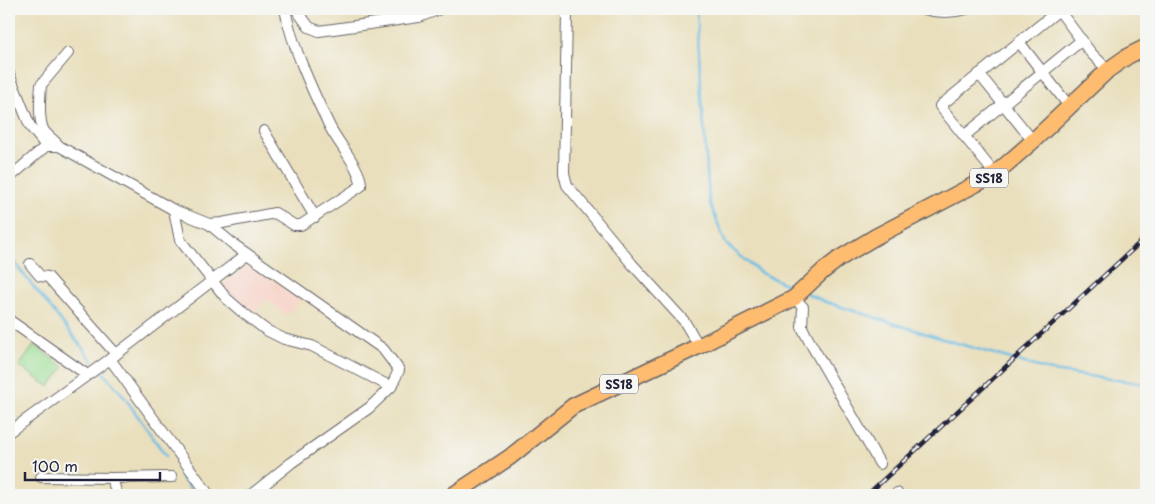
<svg xmlns="http://www.w3.org/2000/svg" width="1155" height="504" viewBox="0 0 1155 504" font-family="'Playpen Sans',sans-serif">
	<rect width="100%" height="100%" fill="#f6f6f2"/>
	<filter id="ink" filterUnits="userSpaceOnUse"><feTurbulence type="fractalNoise" baseFrequency=".02" numOctaves="2"/><feDisplacementMap in="SourceGraphic" scale="10" xChannelSelector="R" yChannelSelector="G"/><feConvolveMatrix kernelMatrix="1 2 1 2 8 2 1 2 1" color-interpolation-filters="sRGB"/></filter>
	<filter id="wash" filterUnits="userSpaceOnUse"><feTurbulence type="fractalNoise" baseFrequency=".0096" numOctaves="4" result="noise"/><feDisplacementMap in="SourceGraphic" scale="20" xChannelSelector="R" yChannelSelector="G"/><feGaussianBlur stdDeviation="1.12" result="paint"/><feColorMatrix in="noise" values="0 0 0 0 0 0 0 0 0 0 0 0 0 0 0 0 0 1.4 0 .05"/><feComposite in="paint" operator="in"/></filter>
	<g filter="url(#wash)">
		<rect width="100%" height="100%" fill="#e9dfbc"/>
		<!-- built -->
		<path fill="#f7d1c6" d="M249 265 301 299 287 315 266 299 251 316 221 286Z"/>
		<!-- green -->
		<path fill="#9bde95" stroke="#5e8068" d="M34 345 64 367 49 387 19 366Z"/>
		<g fill="none" stroke-linecap="round" stroke-linejoin="round">
			<!-- stream -->
			<g stroke="#67bbe4" stroke-width="2.5">
				<path d="M696 9 709 201 726 244 761 273 797 289"/>
				<path d="M9 256 93 361"/>
				<path d="M806 293 823 301 943 339 1052 371 1146 384"/>
				<path d="M102 371 122 394 166 456"/>
				<path d="M179 474 195 495"/>
			</g>
		</g>
	</g>
	<g filter="url(#ink)">
		<g fill="none" stroke-linecap="round" stroke-linejoin="round">
			<!-- street casing -->
			<g stroke="#686468" stroke-width="12">
				<g id="street">
					<path d="M296 9 309 27 319 31 419 17 440 9"/>
					<path d="M569 9 567 14 564 173 567 185 632 264 684 321 699 346"/>
					<path d="M923 9C938 13 952 13 967 9"/>
					<path d="M1058 9 1091 53 1108 70"/>
					<path d="M1019 42 1069 106"/>
					<path d="M9 74 30 126 46 146"/>
					<path d="M979 74 1033 141"/>
					<path d="M264 131 315 217"/>
					<path d="M964 136 1082 40"/>
					<path d="M59 146C55 141 48 136 44 131 38 121 40 97 41 85L68 53"/>
					<path d="M995 174 940 106 1059 10"/>
					<path d="M9 178 46 146H59L174 210 209 224 233 244 383 349 399 370 391 387 369 408 291 463 251 495"/>
					<path d="M174 210 180 240 226 298 241 311 266 330 284 339 312 346 391 387"/>
					<path d="M209 224 222 223 275 213 294 225H301L361 186C362 170 338 143 330 127 313 92 292 47 285 9"/>
					<path d="M30 264 40 276 48 277 116 354"/>
					<path d="M794 298 803 307 802 327 807 337 880 464"/>
					<path d="M9 320 86 374"/>
					<path d="M110 359 247 254"/>
					<path d="M9 432 110 359 209 495"/>
					<path d="M41 477 112 478 172 477"/>
					<path d="M112 478 117 495"/>
					<path d="M897 493 898 495"/>
				</g>
			</g>
			<!-- primary casing -->
			<g stroke="#686468" stroke-width="18">
				<path id="primary" d="M453 495 510 457 573 406 699 346 794 298 823 271 840 258 875 237 995 174 1033 141 1108 70 1128 56 1146 47"/>
			</g>
			<!-- street -->
			<use href="#street" stroke="#fff" stroke-width="10"/>
			<!-- primary -->
			<use href="#primary" stroke="#febc70" stroke-width="15"/>
			<!-- rail casing -->
			<g stroke="#22223b" stroke-width="4.5">
				<path id="rail" d="M867 495 1146 237"/>
			</g>
			<!-- rail -->
			<use href="#rail" stroke="#f6f6f2" stroke-width="2.5" stroke-dasharray="8" stroke-linecap="butt"/>
		</g>
	</g>
	<g text-anchor="middle" dominant-baseline="central" stroke-width="5" stroke-linejoin="round" paint-order="stroke">
		<!-- shield labels -->
		<g fill="#f6f6f2" stroke="#626272" stroke-width="1">
			<rect x="970" y="168.5" width="38" height="19" rx="4"/>
			<rect x="600" y="374.5" width="38" height="19" rx="4"/>
		</g>
		<g font-size="12" font-weight="bold" fill="#22223b">
			<text x="989" y="178">SS18</text>
			<text x="619" y="384">SS18</text>
		</g>
	</g>
	<!-- margin -->
	<rect width="1155" height="504" fill="none" stroke="#f6f6f2" stroke-width="30"/>
	<!-- scale -->
	<path d="M25 472v8h135v-8" fill="none" stroke="#22223b" stroke-width="2.5"/>
	<text x="32" y="472" font-size="15" fill="#22223b" stroke="#f6f6f2" stroke-width="4" paint-order="stroke">100 m</text>
</svg>
